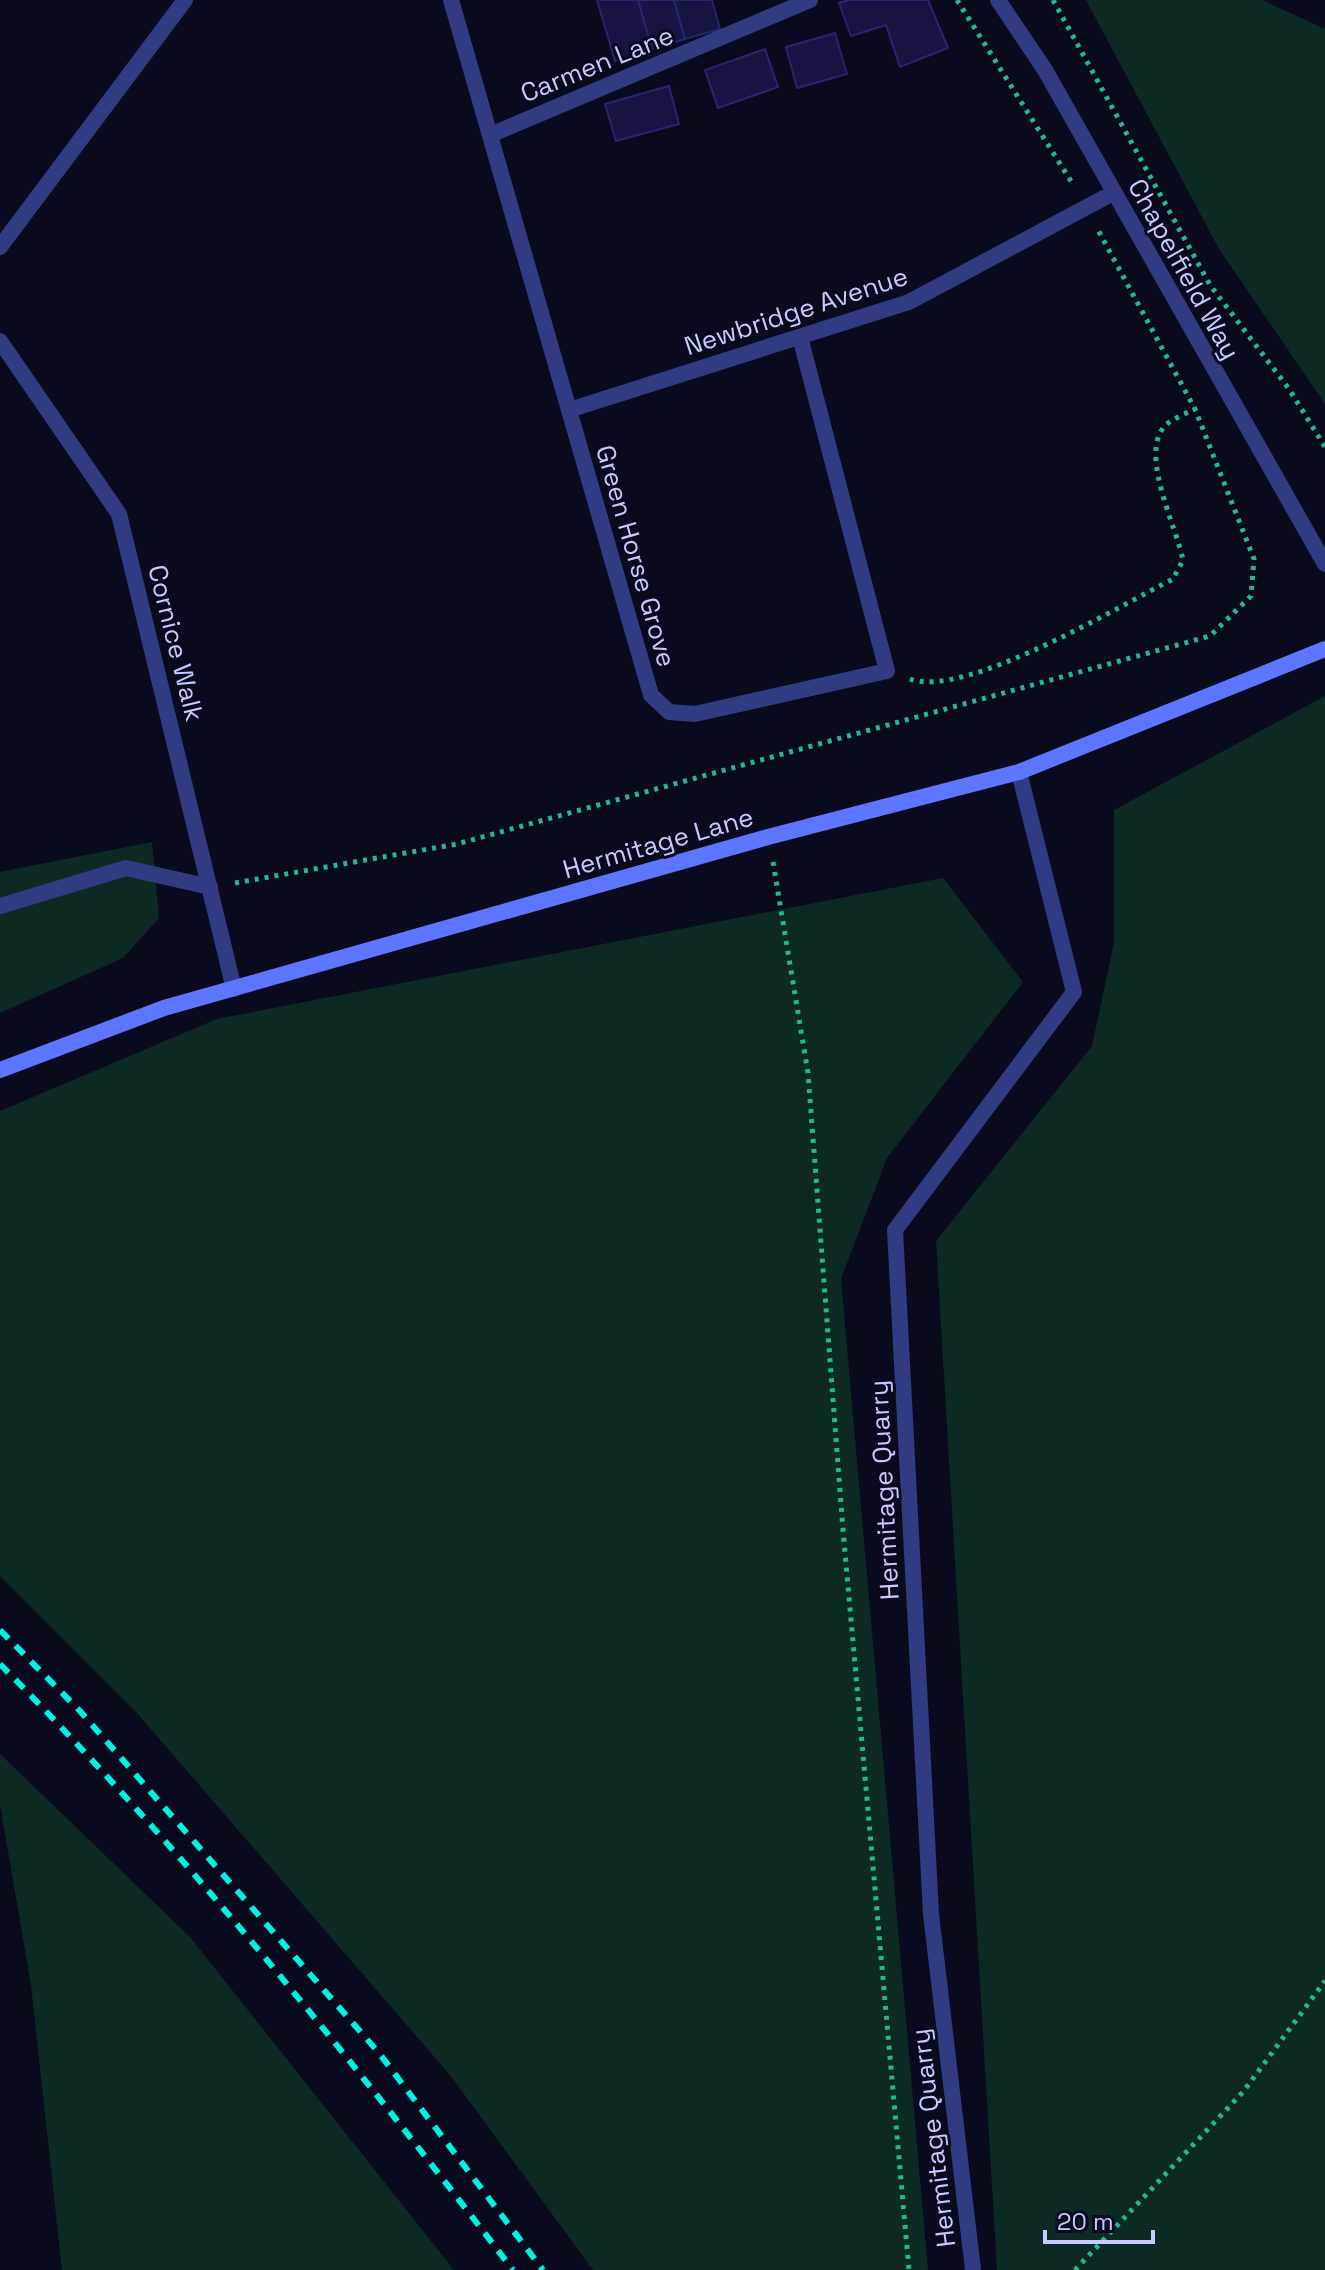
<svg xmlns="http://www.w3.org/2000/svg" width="1325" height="2270" viewBox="0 0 1325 2270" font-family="'Space Grotesk',sans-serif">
	<rect width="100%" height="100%" fill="#0a0a1e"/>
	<!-- green -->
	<g fill="#0d2923">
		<path d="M1086 0H1262L1325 29V404L1219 249Z"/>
		<path d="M1325 696V2270H997L936 1241 1092 1046 1114 943V810Z"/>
		<path d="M152 842 159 918 123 958 0 1013V872Z"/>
		<path d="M943 878 1023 982 887 1158 841 1279 928 2270H593L450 2075 137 1713 0 1576V1111L217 1019Z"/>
		<path d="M0 1754 190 1937 454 2270H62L31 1985 0 1805Z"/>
	</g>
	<!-- building -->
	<g fill="#161541" stroke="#27256f" stroke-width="2">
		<path d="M597 0H638L652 49 615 61Z"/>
		<path d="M638 0H674L685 39 652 49Z"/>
		<path d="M674 0H712L720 29 685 39Z"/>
		<path d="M849 0H928L948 48 900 67 886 25 851 36 839 3Z"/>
		<path d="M835 33 847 74 797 88 786 47Z"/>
		<path d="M765 49 778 87 718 108 705 70Z"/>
		<path d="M669 86 679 124 616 141 605 104Z"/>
	</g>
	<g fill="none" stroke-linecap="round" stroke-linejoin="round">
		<!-- path -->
		<g stroke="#23b796" stroke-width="5" stroke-dasharray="4 6" stroke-linecap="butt">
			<path d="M957 0 1074 186"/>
			<path d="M1053 0 1210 285 1289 389 1325 447"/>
			<path d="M910 679C965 699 1119 606 1173 579L1183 560C1176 526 1141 458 1163 428 1169 420 1185 414 1195 409"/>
			<path d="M773 862 808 1073 843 1530 909 2270"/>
			<path d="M235 883 457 844 1210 636 1251 596 1254 559 1195 409 1098 230"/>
			<path d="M1075 2270 1243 2092 1325 1981"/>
		</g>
		<!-- service -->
		<g stroke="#313b81" stroke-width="16">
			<path d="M0 906 126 868 210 887"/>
			<path d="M973 2270 931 1914 895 1230 1074 992 1019 772"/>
		</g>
		<!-- minor -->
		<g stroke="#313b81" stroke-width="16">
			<path d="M451 0 651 695 669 712 695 714 887 671 800 337"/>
			<path d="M998 0 1045 70 1325 564"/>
			<path d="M490 135 810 0"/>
			<path d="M0 247 185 0"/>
			<path d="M0 341 119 514 234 989"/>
			<path d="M569 410 909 302 1113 193"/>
		</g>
		<!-- secondary -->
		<path stroke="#5e75ff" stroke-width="16" d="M0 1070 164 1008 768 837 1019 772 1325 649"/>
		<!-- rail -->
		<g stroke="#00f2e3" stroke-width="6" stroke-dasharray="12 10" stroke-linecap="butt">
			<path d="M0 1630 80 1711 379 2053 543 2270"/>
			<path d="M0 1664C185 1851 353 2061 513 2270"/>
		</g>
	</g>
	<g text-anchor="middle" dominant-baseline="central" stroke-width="6" stroke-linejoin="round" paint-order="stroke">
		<!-- street labels -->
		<g font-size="26" fill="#c7caff" stroke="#0a0a1e">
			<text transform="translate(597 64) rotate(-22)">Carmen Lane</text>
			<text transform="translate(1184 269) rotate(61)">Chapelfield Way</text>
			<text transform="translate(796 311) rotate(-18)">Newbridge Avenue</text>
			<text transform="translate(636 556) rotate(74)">Green Horse Grove</text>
			<text transform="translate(176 643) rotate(76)">Cornice Walk</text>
			<text transform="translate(658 843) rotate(-16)">Hermitage Lane</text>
			<text transform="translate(884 1490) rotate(-93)">Hermitage Quarry</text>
			<text transform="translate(933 2138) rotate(-97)">Hermitage Quarry</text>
		</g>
	</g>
	<!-- scale -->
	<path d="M1045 2230v12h108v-12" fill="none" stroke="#c7caff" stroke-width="4"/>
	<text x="1057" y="2230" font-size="24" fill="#c7caff" stroke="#0a0a1e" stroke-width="6" paint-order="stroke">20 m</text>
</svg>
